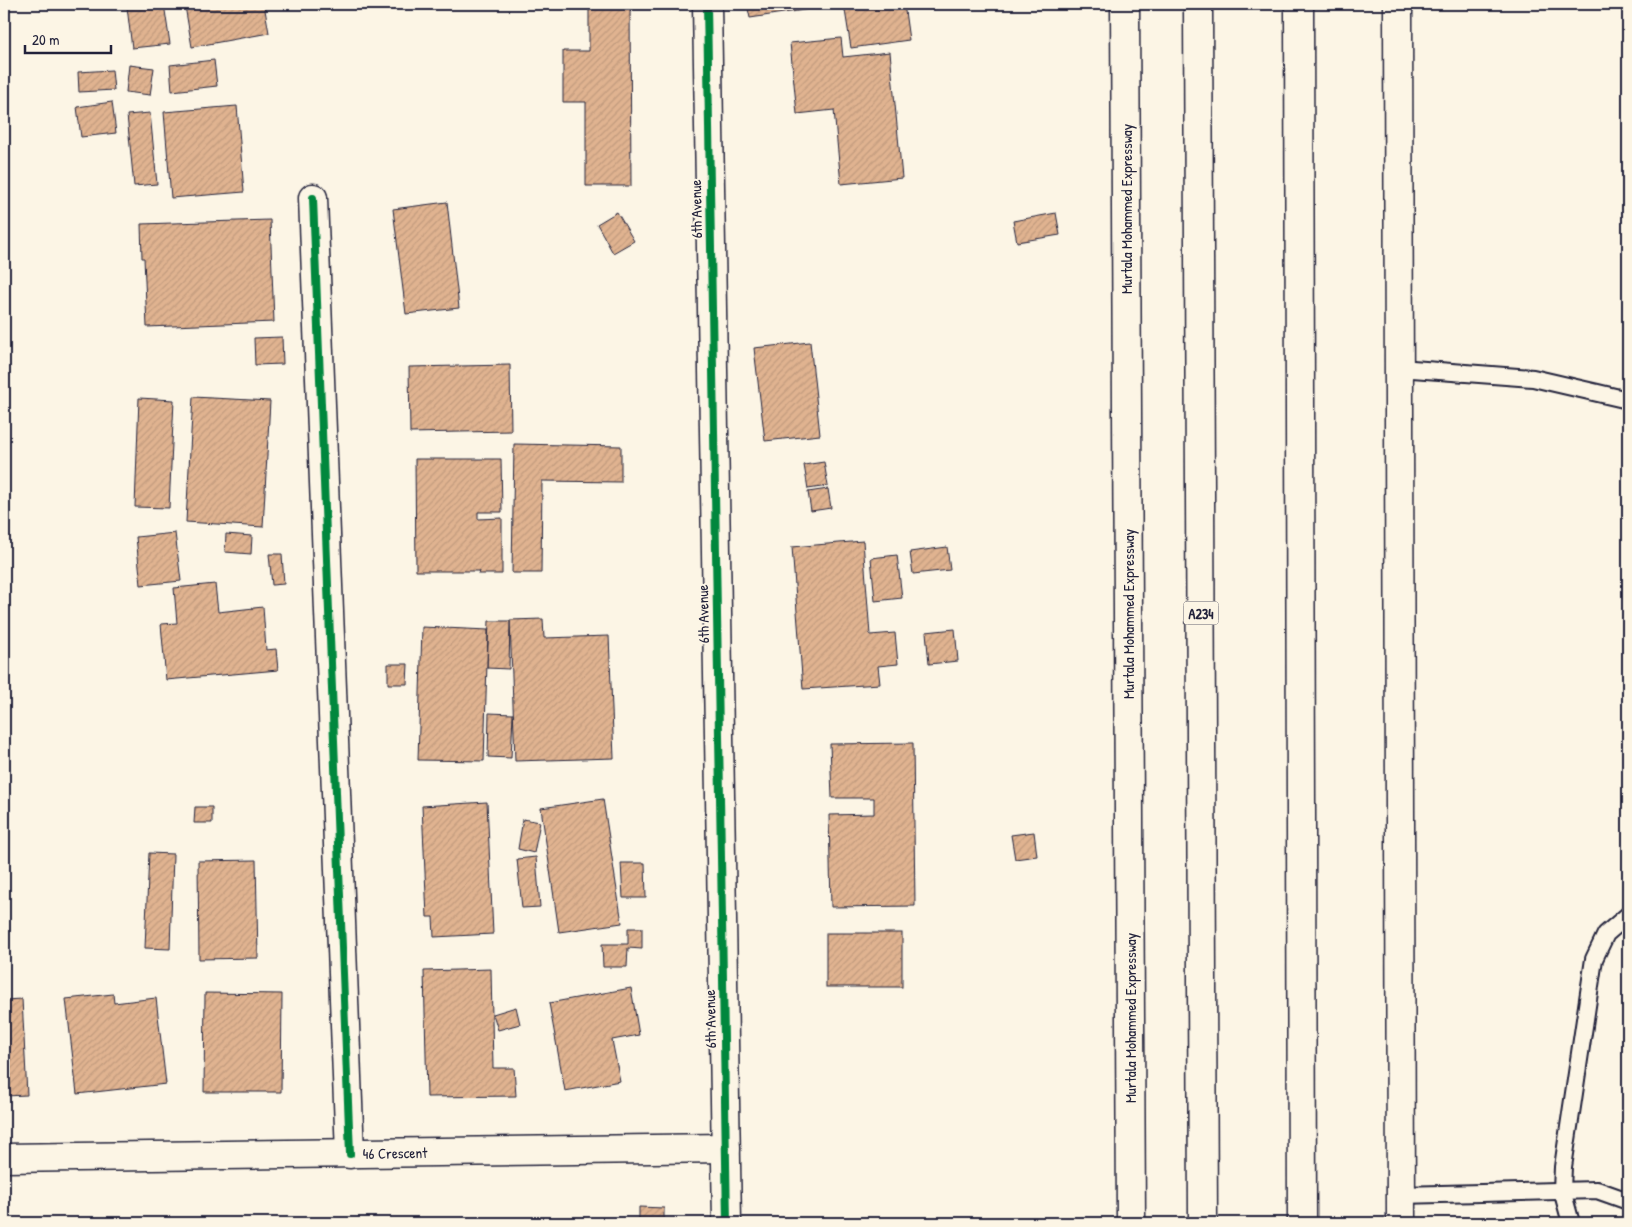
<svg xmlns="http://www.w3.org/2000/svg" width="1632" height="1227" viewBox="0 0 1632 1227" font-family="'Patrick Hand',sans-serif">
	<defs>
		<pattern id="building-hatch" width="6" height="6" patternUnits="userSpaceOnUse" patternTransform="scale(1.25)"><rect width="6" height="6" fill="#e0b390"/><path d="M-1 1l2-2M0 6l6-6M5 7l2-2" fill="none" stroke="#c09a7d"/></pattern>
	</defs>
	<rect width="100%" height="100%" fill="#fcf5e5"/>
	<filter id="ink" filterUnits="userSpaceOnUse"><feTurbulence type="fractalNoise" baseFrequency=".02" numOctaves="2"/><feDisplacementMap in="SourceGraphic" scale="10" xChannelSelector="R" yChannelSelector="G"/><feConvolveMatrix kernelMatrix="1 2 1 2 8 2 1 2 1" color-interpolation-filters="sRGB"/></filter>
	<g filter="url(#ink)">
		<!-- building -->
		<g fill="url(#building-hatch)" stroke="#22223b">
			<path d="M149 4H164L170 44 132 48 127 7Z"/>
			<path d="M197 4H264L269 33 192 47 185 6Z"/>
			<path d="M589 4H630L631 186H586V102H563V51H589Z"/>
			<path d="M747 4H904L909 40 851 48 844 4 750 18Z"/>
			<path d="M841 38 843 57 890 52 902 178 841 184 834 110 797 114 790 43Z"/>
			<path d="M214 60 217 86 172 91 170 65Z"/>
			<path d="M129 65 154 68 150 95 126 92Z"/>
			<path d="M112 70 114 90 79 92 78 72Z"/>
			<path d="M112 102 116 133 81 137 77 107Z"/>
			<path d="M237 106 244 192 171 198 164 112Z"/>
			<path d="M150 113 157 184 134 186 127 115Z"/>
			<path d="M447 202 459 308 406 314 393 209Z"/>
			<path d="M617 212 634 241 613 253 597 224Z"/>
			<path d="M1056 213 1060 235 1017 242 1013 221Z"/>
			<path d="M270 220 274 322 147 327 144 258H142L141 224Z"/>
			<path d="M282 337 283 364 255 365 254 338Z"/>
			<path d="M810 342 820 435 765 441 754 348Z"/>
			<path d="M510 365 511 431 410 433 409 367Z"/>
			<path d="M193 397 270 401 263 527 186 522Z"/>
			<path d="M139 398 174 400 169 508 135 507Z"/>
			<path d="M514 444 621 446V482L542 481 541 573H512Z"/>
			<path d="M415 459H501L502 512H478V519L502 518V574H478L479 571H416Z"/>
			<path d="M824 462 828 486 808 489 804 465Z"/>
			<path d="M828 489 831 508 811 511 808 492Z"/>
			<path d="M175 533 181 581 141 585 136 537Z"/>
			<path d="M226 534 252 536 251 554 225 552Z"/>
			<path d="M863 541 870 635 895 633 898 664 878 666 880 684 803 689 792 547Z"/>
			<path d="M947 547 950 570 913 574 910 552Z"/>
			<path d="M269 554H282L284 584 272 585Z"/>
			<path d="M897 555 902 598 875 601 871 558Z"/>
			<path d="M215 584 218 612 263 607 266 650 276 649 278 670 166 680 161 624 177 623 174 588Z"/>
			<path d="M543 619 544 638 609 636 614 758 515 761 510 620Z"/>
			<path d="M489 621H510L509 669 487 668Z"/>
			<path d="M422 627 488 630 484 761 418 760Z"/>
			<path d="M955 629 958 661 929 664 926 632Z"/>
			<path d="M388 664H408L407 684H388Z"/>
			<path d="M489 713 513 714 511 758 488 757Z"/>
			<path d="M913 743 915 906 831 907 829 815 874 814V798H832L830 744Z"/>
			<path d="M603 799 622 923 559 932 541 808Z"/>
			<path d="M487 802 493 934 434 937 433 917H427L422 806Z"/>
			<path d="M195 807H212V823H194Z"/>
			<path d="M523 819 540 822 534 853 518 849Z"/>
			<path d="M1034 832 1037 856 1015 859 1011 835Z"/>
			<path d="M149 853 173 854 170 949 145 948Z"/>
			<path d="M536 857 540 907 522 908 517 859Z"/>
			<path d="M256 860 258 958 199 959 198 861Z"/>
			<path d="M621 863H645L646 898H623Z"/>
			<path d="M628 928H642V949L628 948 627 967H603L602 944H628Z"/>
			<rect x="826" y="933" width="76" height="54"/>
			<path d="M491 969 493 1068H514L516 1096 427 1097 424 971Z"/>
			<path d="M631 988 639 1035 612 1040 620 1081 565 1091 549 1003Z"/>
			<path d="M205 993 282 994 281 1092H204Z"/>
			<path d="M113 994 114 1003 156 998 166 1084 77 1094 66 999Z"/>
			<path d="M22 999 27 1095 4 1096V1000Z"/>
			<path d="M516 1007 520 1024 498 1030 493 1014Z"/>
			<path d="M639 1207 664 1208V1223H639Z"/>
			<path d="M606 1219 607 1223H566Z"/>
		</g>
		<g fill="none" stroke-linecap="round" stroke-linejoin="round">
			<!-- lane casing -->
			<g stroke="#22223b" stroke-width="20">
				<g id="lane">
					<path d="M1399 368 1533 378 1628 400"/>
					<path d="M1400 1195 1597 1190 1628 1201"/>
					<path d="M1571 1223 1562 1190 1563 1167 1594 959 1606 934 1628 915"/>
				</g>
			</g>
			<!-- street casing -->
			<g stroke="#22223b" stroke-width="31">
				<g id="street">
					<path d="M313 198 350 1154"/>
					<path d="M4 1158 726 1148"/>
				</g>
			</g>
			<!-- secondary casing -->
			<g stroke="#22223b" stroke-width="31">
				<path id="secondary" d="M707 4 727 1223"/>
			</g>
			<!-- highway casing -->
			<g stroke="#22223b" stroke-width="31">
				<g id="highway">
					<path d="M1125 4 1131 1223"/>
					<path d="M1198 4 1203 1223"/>
					<path d="M1299 4 1302 1223"/>
					<path d="M1398 4 1401 1223"/>
				</g>
			</g>
			<!-- lane -->
			<use href="#lane" stroke="#fcf5e5" stroke-width="16"/>
			<!-- street -->
			<use href="#street" stroke="#fcf5e5" stroke-width="28"/>
			<!-- secondary -->
			<use href="#secondary" stroke="#fcf5e5" stroke-width="28"/>
			<!-- highway -->
			<use href="#highway" stroke="#fcf5e5" stroke-width="28"/>
			<!-- cycleway casing -->
			<g stroke="#fcf5e5" stroke-width="11">
				<g id="cycleway">
					<path d="M707 4 727 1223"/>
					<path d="M313 198 350 1154"/>
				</g>
			</g>
			<!-- cycleway -->
			<use href="#cycleway" stroke="#00873e" stroke-width="8"/>
		</g>
	</g>
	<g text-anchor="middle" dominant-baseline="central" stroke-width="4" stroke-linejoin="round" paint-order="stroke">
		<!-- shield labels -->
		<rect fill="#fcf5e5" stroke="#63616e" stroke-width="1" x="1183.5" y="601.5" width="35" height="23" rx="4"/>
		<g font-size="14" font-weight="bold" fill="#22223b">
			<text x="1201" y="613">A234</text>
		</g>
		<!-- street labels -->
		<g font-size="15" fill="#22223b" stroke="#fcf5e5">
			<text transform="translate(696 209) rotate(-91)">6th Avenue</text>
			<text transform="translate(1126 209) rotate(-90)">Murtala Mohammed Expressway</text>
			<text transform="translate(703 614) rotate(-91)">6th Avenue</text>
			<text transform="translate(1128 614) rotate(-90)">Murtala Mohammed Expressway</text>
			<text transform="translate(1130 1018) rotate(-90)">Murtala Mohammed Expressway</text>
			<text transform="translate(710 1019) rotate(-91)">6th Avenue</text>
			<text transform="translate(395 1153) rotate(-1)">46 Crescent</text>
		</g>
	</g>
	<!-- margin -->
	<rect width="1632" height="1227" fill="none" stroke="#fcf5e5" stroke-width="20"/>
	<rect x="10" y="10" width="1612" height="1207" fill="none" stroke="#22223b" stroke-width="2" filter="url(#ink)"/>
	<!-- scale -->
	<path d="M25 45v8h86v-8" fill="none" stroke="#22223b" stroke-width="2.5"/>
	<text x="32" y="45" font-size="15" fill="#22223b" stroke="#fcf5e5" stroke-width="4" paint-order="stroke">20 m</text>
</svg>
